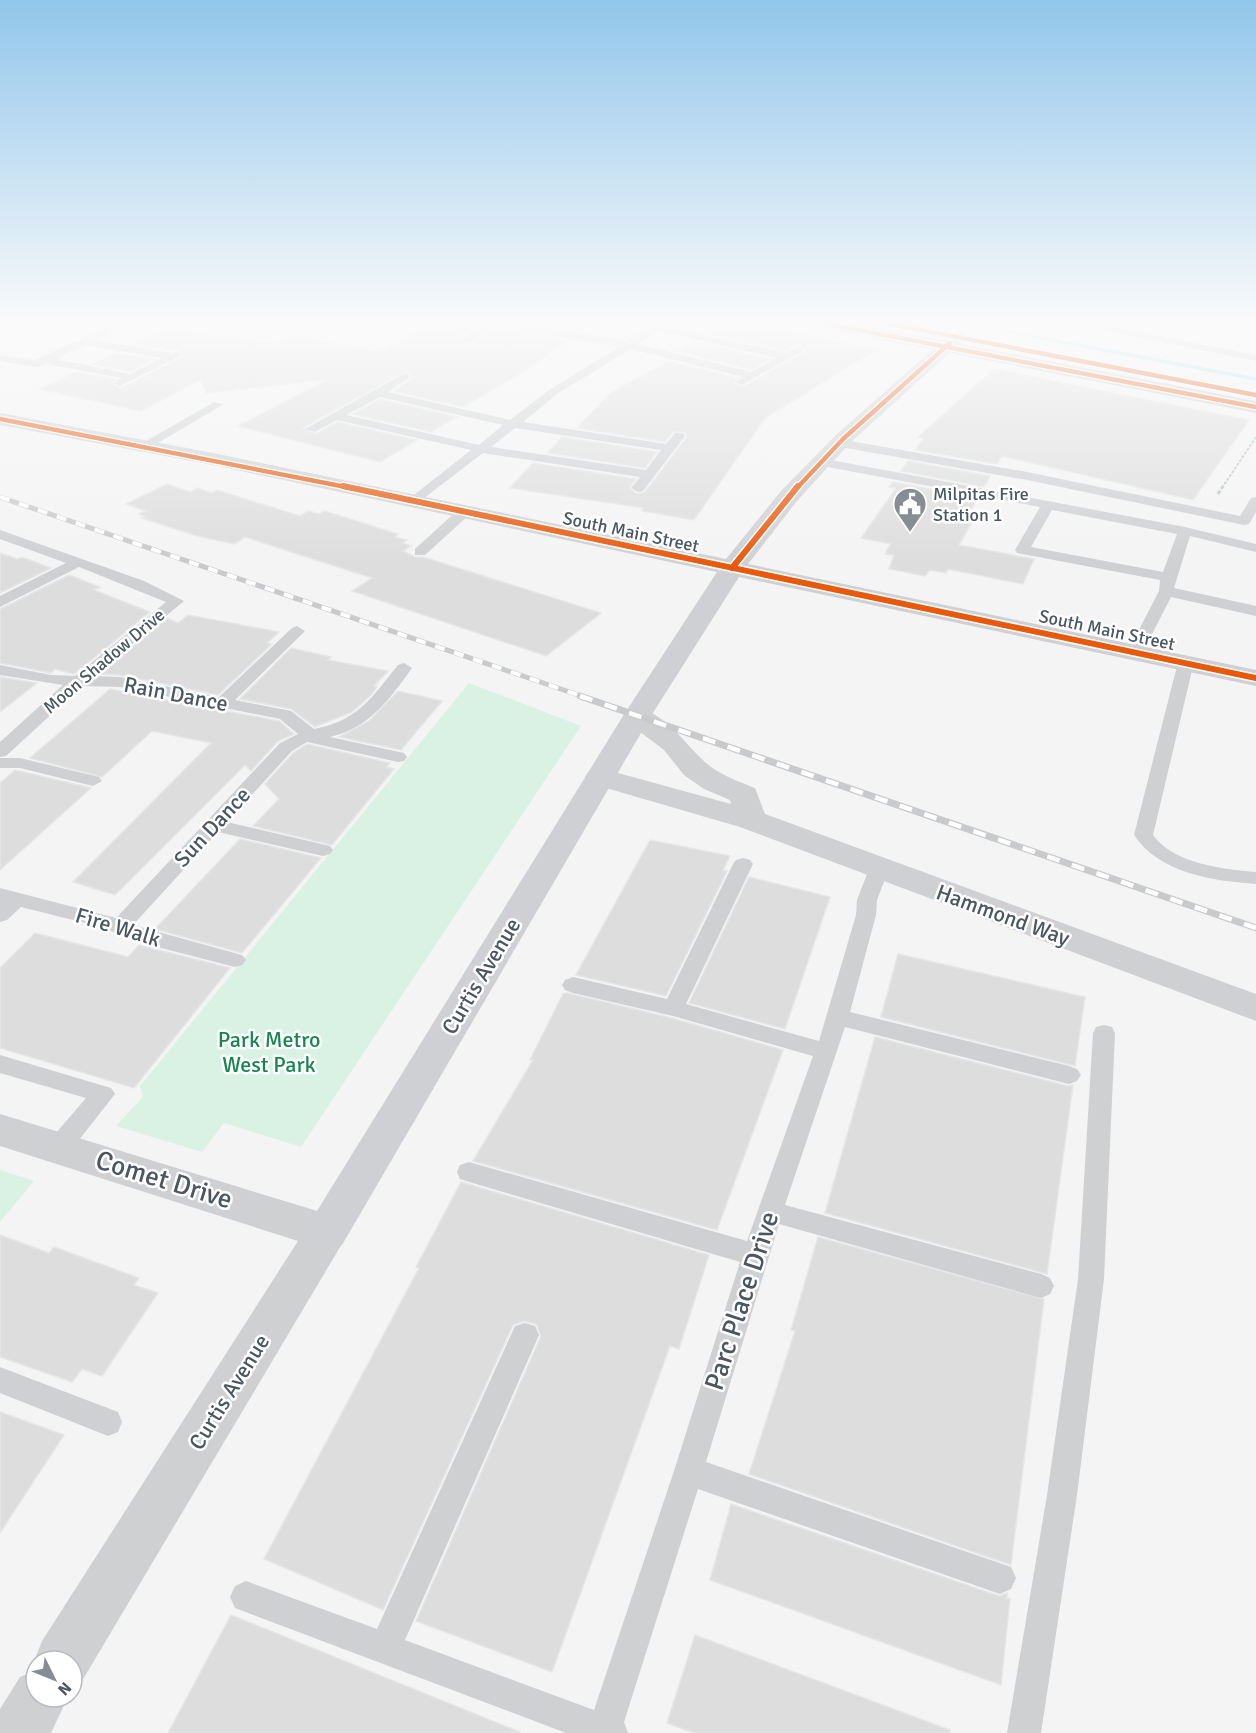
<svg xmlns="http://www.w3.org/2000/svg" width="1256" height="1733" viewBox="0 0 1256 1733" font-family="Signika,sans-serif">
	<rect width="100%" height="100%" fill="#f4f4f4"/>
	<!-- green -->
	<g fill="#d9f2e3">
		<path d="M469 683 581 726 301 1147 224 1123 202 1152 116 1126 143 1097 140 1086Z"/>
		<path d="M0 1170 34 1181 0 1222Z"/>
	</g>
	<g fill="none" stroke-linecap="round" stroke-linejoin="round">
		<!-- stream -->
		<path fill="#aee2f0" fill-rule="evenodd" d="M950 322H964L1256 377V381Z"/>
	</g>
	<!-- building -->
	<g fill="#ddddde" stroke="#e5e6e7" stroke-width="1.5">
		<path d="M433 322H483L461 337 462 345H471L496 328 568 341 515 377 463 407 394 391 410 380 411 373 406 371 303 428 316 434 337 422 417 440 380 462 238 426 329 379 206 393 201 379 141 411 39 389 76 372 115 379 112 384 121 388 184 356 178 350 133 345 165 328 278 344 293 336 383 352Z"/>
		<path d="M525 322H595L582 331Z"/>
		<path d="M734 322H745L876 350 765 418 694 520 642 511 644 508 510 488 533 463 636 479 629 488 637 494 645 492 687 437 685 432H673L665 442 577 428 610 393 668 361 738 378 734 383 743 387 806 351 800 345 785 351 710 334Z"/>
		<path d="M696 342 771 359 751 370 677 351Z"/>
		<path d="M117 353 155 359 130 372 93 364Z"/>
		<path d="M994 369 1249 420 1193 500 1002 456 997 464 915 450 924 438 918 437Z"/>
		<path d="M380 399 449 415 457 417 431 432 352 414Z"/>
		<path d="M562 437 657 452 645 468 548 453Z"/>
		<path d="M908 461 990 476 984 487 901 471Z"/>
		<path d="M893 482 978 498 970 511 978 512 959 545 1034 559 1023 584 948 569 946 573 930 570 925 576 889 569 894 555 885 554 891 544 861 538 896 488 889 487Z"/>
		<path d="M167 484 190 492 197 488 212 493 217 490 300 516 309 511 319 514 325 511 398 534 395 537 407 540 403 543 411 546 403 551 415 557H423L601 613 546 656 352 591 372 578 245 537 234 544 197 536 142 518 146 517 139 514 146 511 126 504Z"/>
		<path d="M0 553 17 559 22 557 51 568 0 593Z"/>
		<path d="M69 575 100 587 94 590 150 612 74 674 55 669 51 673 0 663V609Z"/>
		<path d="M188 615 279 632 267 643 272 644 218 695 120 675 100 674 167 618 178 623Z"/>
		<path d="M291 648 331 657 328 660 388 671 374 686 377 687 370 696 352 712 315 727 291 709 240 699Z"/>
		<path d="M0 677 37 683 0 712Z"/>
		<path d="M110 689 279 721 294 734 278 741 251 771 245 765 115 895 73 882 211 743 152 731 102 777 30 758Z"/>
		<path d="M398 691 442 701 401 750 339 737 369 721Z"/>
		<path d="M307 744 390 763 386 767 394 769 332 845 253 826 279 799 265 784 293 753Z"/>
		<path d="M15 770 91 788 0 870V783Z"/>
		<path d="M240 839 321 858 242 953 155 929Z"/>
		<path d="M650 840 730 856 723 870 727 871 666 996 576 975Z"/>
		<path d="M749 877 830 897 785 1029 689 1003Z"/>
		<path d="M35 933 128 957 139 945 230 968 134 1088 0 1048V968Z"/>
		<path d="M898 954 1085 997 1075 1066 881 1017Z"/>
		<path d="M567 993 672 1018 783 1050 717 1230 473 1161 533 1060H530L563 994Z"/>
		<path d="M875 1037 1068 1086 1073 1085 1047 1274 825 1213Z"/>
		<path d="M461 1182 709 1255 679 1349 670 1346 552 1672 416 1621 541 1336 536 1324 524 1321 513 1325 383 1610 264 1559 419 1268 416 1267Z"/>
		<path d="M0 1235 49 1253 54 1247 139 1278 134 1285 158 1293 102 1376 82 1369 72 1382 0 1357Z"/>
		<path d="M818 1237 1044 1299 1011 1565 749 1474 795 1331 791 1330Z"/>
		<path d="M0 1412 64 1435 0 1533Z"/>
		<path d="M731 1504 999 1596 1007 1593V1598L1010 1599 1001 1685 710 1580Z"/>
		<path d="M231 1615 520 1732V1733H168Z"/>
		<path d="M695 1635 950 1730V1733H694L667 1723Z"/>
	</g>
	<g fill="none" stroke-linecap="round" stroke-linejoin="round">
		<!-- path-far1 -->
		<path stroke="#bcc7c4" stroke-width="2" stroke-dasharray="3 1.5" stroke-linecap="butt" d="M1222 488 1256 437"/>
		<!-- path -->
		<path stroke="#bcc7c4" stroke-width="3" stroke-dasharray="4 2" stroke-linecap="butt" d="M1218 494 1223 486"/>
		<!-- lane -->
		<g fill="#ced0d2" fill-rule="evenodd">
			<path d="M118 322H132L95 341 172 353 177 352 182 355 120 386 114 383 121 378 46 364 36 367 0 361V355L35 360ZM85 345 162 358 130 374 56 359Z"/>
			<path d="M487 322H509L627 341 647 329 625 322 655 324 671 322 665 327 785 353 799 347 804 350 742 385 736 382 743 377 631 349 557 394 523 422 666 444 675 433H683L685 436 643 491 638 492 631 488 640 477 483 453 415 505 408 501 410 498 471 450 337 420 315 432 305 429 405 373 409 374V378L388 392 510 420 549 390 619 347 495 326 470 343H462V339ZM658 331 777 358 751 372 638 344ZM380 397 503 425 479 445 346 415ZM515 428 661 450 646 470 491 447Z"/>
			<path d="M1064 322H1087L1256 355V361Z"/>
			<path d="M214 402 224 404 146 450 142 451 136 447Z"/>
			<path d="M839 439 1027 472 1240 516 1251 498 1256 497V512L1249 524 1244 525 1027 480 835 446 833 443Z"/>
			<path d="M821 458 1185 527 1256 544V552L1190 536 1174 588 1256 606V616L1171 597 1142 654H1130L1128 651 1159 591 1160 580 1017 553 1015 550 1040 507 817 465 815 462ZM1052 510 1177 534 1163 572 1031 547Z"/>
			<path d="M464 508 471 512 469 515 425 555H415V549L459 509Z"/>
			<path d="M0 530 144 581 184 601 94 676 120 677 219 697 292 628 297 626 305 631 302 634 235 700 291 711 314 729C358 721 372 697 398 665L404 663 412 668C390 699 369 728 330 737L404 753 407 757 404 761 398 762 307 742 292 751 227 822 330 846 333 850 330 854 323 856 218 832 133 925 242 955 246 960 242 965 235 967 130 940 105 928 21 907 7 920 0 922V888L116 918 280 743 298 734 280 719 120 687 82 686 6 756 0 757V742L63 685 0 675V665L51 675 75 676 166 602 79 567 0 607V596L66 563 0 539Z"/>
			<path d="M1186 657 1194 662 1153 835C1174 864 1222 869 1256 872V884C1213 881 1159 873 1134 835L1178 662Z"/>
			<path d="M0 758H20L99 777 102 781 93 786 20 768H0Z"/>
			<path d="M743 858 750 860 753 864 686 1004 819 1041 856 915 857 900 869 869 872 865H886L889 869 877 900 876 915 850 1012 1069 1066 1077 1069 1081 1075 1077 1081 1069 1084 845 1027 785 1205 1041 1274 1050 1278 1054 1286 1050 1294 1041 1298 779 1224 706 1462 1011 1567 1016 1578 1011 1589 1000 1594 698 1489 624 1722 628 1733H566L235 1608 230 1597 235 1586 246 1581 377 1629 515 1326 525 1323 535 1326 539 1335 405 1640 594 1710 674 1471 740 1262 469 1182 460 1179 457 1172 460 1165 469 1162 747 1241 813 1056 673 1016 573 993 565 990 562 985 565 980 573 977 667 999 733 864 736 860Z"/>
			<path d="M1104 1025 1112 1027 1115 1033 1104 1279 1077 1495 1041 1733H1007L1047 1495 1078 1279 1093 1033 1096 1027Z"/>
			<path d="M0 1055 111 1088 115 1094 68 1154 59 1157 50 1154 47 1147 50 1140 86 1098 0 1073Z"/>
			<path d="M0 1367 118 1412 122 1422 118 1432 108 1436 0 1393Z"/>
		</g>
		<!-- street -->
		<g fill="#ced0d2" fill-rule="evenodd">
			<path d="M637 707C667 715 684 743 705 762 719 775 738 781 755 788L765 814 1256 994V1021L740 827 589 783 585 777 589 771 600 768 731 804 730 800 704 789 684 775 664 750 627 722 623 716 627 710Z"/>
			<path d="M0 1114 327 1214 342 1219 349 1232 82 1681 72 1685V1661H36V1666L34 1661 42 1641 298 1241 0 1146Z"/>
			<path d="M36 1670V1697H68L51 1733H0V1709L20 1677Z"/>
		</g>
		<!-- secondary -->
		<path fill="#ced0d4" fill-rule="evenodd" d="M957 332 963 333 966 337 963 341 850 443 797 501 748 564 1256 670V686L739 577 651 716 342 1245 327 1250 312 1245 305 1232 312 1219 623 716 717 572 213 465 0 425V413L213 453 726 559 781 491 836 435 951 333Z"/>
		<!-- primary -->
		<path fill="#caced1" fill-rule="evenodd" d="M810 322H847L1256 401V413L818 327Z"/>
		<!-- rail-far1 casing -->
		<g stroke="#c9cacc" stroke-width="5">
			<path id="rail-far1" d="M0 497 584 697"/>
		</g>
		<!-- rail casing -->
		<g stroke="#c9cacc" stroke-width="7">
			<path id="rail" d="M580 696 1256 928"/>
		</g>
		<!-- rail-far1 -->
		<use href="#rail-far1" stroke="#fff" stroke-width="4" stroke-dasharray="10" stroke-linecap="butt"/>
		<!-- rail -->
		<use href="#rail" stroke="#fff" stroke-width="4.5" stroke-dasharray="13" stroke-linecap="butt"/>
		<!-- cycleway-far1 casing -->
		<g stroke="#fff" stroke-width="7">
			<g id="cycleway-far1">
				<path d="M818 322 1256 407"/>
				<path d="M880 322 1256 395"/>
				<path d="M0 419 351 488"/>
				<path d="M797 488 843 439 950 343"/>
			</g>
		</g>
		<!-- cycleway casing -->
		<g stroke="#fff" stroke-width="9">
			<g id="cycleway">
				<path d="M343 486 1256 678"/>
				<path d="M732 568 798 486"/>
			</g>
		</g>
		<!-- cycleway-far1 -->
		<use href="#cycleway-far1" stroke="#e8590c" stroke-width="4.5"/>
		<!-- cycleway -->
		<use href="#cycleway" stroke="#e8590c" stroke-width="6"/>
	</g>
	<!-- sky -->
	<linearGradient id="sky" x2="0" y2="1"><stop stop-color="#91c6eb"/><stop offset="0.57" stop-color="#fafafa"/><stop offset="1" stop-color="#fafafa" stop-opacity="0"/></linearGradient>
	<rect width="1256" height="565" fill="url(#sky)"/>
	<!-- icons -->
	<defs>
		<g id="civic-pin" transform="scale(1.725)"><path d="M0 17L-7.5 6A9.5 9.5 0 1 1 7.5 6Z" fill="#868d94" stroke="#fff"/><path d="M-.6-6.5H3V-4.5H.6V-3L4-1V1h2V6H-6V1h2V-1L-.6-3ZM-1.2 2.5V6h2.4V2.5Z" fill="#fff"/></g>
	</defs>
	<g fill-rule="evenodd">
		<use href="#civic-pin" x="910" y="504"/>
	</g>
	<g text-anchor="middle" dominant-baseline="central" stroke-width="5" stroke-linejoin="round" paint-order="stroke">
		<!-- far-poi labels -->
		<g font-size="18" fill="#4a5661" stroke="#fff" text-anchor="start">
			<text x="933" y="494">Milpitas Fire<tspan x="933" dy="21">Station 1</tspan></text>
		</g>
		<!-- far-street labels -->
		<g font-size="18" fill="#4a5661" stroke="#fff">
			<text transform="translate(631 532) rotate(12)">South Main Street</text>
			<text transform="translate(1107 630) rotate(12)">South Main Street</text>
			<text transform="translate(104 661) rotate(-40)">Moon Shadow Drive</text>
		</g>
		<!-- street labels -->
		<g font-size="22" fill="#4a5661" stroke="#fff">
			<text transform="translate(176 694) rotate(11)">Rain Dance</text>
			<text transform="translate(212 827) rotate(-47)">Sun Dance</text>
			<text transform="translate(1003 915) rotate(20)">Hammond Way</text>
			<text transform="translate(118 927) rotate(17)">Fire Walk</text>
			<text transform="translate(481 976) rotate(-59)">Curtis Avenue</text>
			<text transform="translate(229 1392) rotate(-58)">Curtis Avenue</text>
		</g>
		<!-- park labels -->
		<g font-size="22" fill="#17864f" stroke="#fff">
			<text x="269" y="1039">Park Metro<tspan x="269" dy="25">West Park</tspan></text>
		</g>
		<!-- near-street labels -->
		<g font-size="27" fill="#4a5661" stroke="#fff">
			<text transform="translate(164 1180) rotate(17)">Comet Drive</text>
			<text transform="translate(742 1301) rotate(-72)">Parc Place Drive</text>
		</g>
	</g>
	<!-- north arrow -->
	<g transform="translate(54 1679) rotate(133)"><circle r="28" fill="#ffffff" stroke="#b7bbc0" stroke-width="1.5"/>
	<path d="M0-4.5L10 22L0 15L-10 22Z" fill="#868d94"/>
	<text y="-9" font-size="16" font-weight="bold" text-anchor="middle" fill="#4a5661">N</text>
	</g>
</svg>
